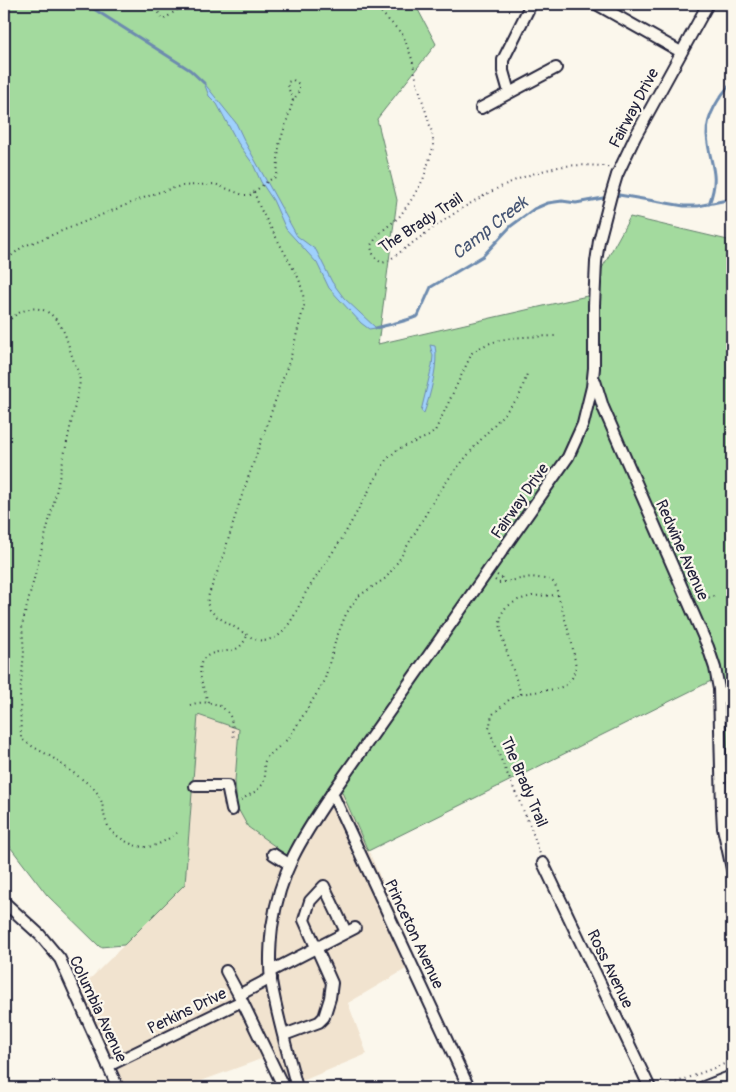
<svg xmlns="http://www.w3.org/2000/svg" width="736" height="1092" viewBox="0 0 736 1092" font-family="Pangolin,sans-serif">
	<rect width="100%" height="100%" fill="#fbf7ec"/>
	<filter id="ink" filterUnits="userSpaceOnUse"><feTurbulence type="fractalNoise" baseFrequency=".02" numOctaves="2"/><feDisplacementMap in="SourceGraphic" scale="10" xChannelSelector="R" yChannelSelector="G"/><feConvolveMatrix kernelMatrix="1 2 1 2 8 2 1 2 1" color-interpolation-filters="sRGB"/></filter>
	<g filter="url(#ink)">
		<!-- built -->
		<path fill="#f1e3cf" d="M198 715 239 729 235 781 248 827 276 847 289 860 341 789 418 962 348 1003 367 1054 290 1086 272 1055 182 1088H121L76 993 185 884Z"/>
		<!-- green -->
		<path fill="#a3da9e" stroke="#627e6c" d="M4 4H415L436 44 377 119 397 200 378 344 587 296 630 217 732 241V850L728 833 715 679 368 851 341 790 289 860 276 847 248 827 237 807 235 781 239 729 198 715 185 884 124 945 100 947 47 895 4 839Z"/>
		<!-- water -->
		<g fill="#9fd1fc" stroke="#6d8baf">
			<path d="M204 83 236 123 245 142 297 236 316 250 332 282 344 298 376 328 369 329 361 323 329 288 317 263 286 229 273 200 261 182 253 164 238 143 217 104 209 96Z"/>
			<path d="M430 345 435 346C439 362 430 397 424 413L421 411 432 366 433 356Z"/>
		</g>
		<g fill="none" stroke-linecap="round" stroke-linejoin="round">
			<!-- stream -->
			<g stroke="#6d8baf" stroke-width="3">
				<path d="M86 4 190 70 204 83"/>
				<path d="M709 204C721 173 709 164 707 135 706 116 720 95 732 83"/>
				<path d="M376 328C390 324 404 322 418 316L431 287 483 256 511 226 534 209 548 203 562 201 576 203 619 195 684 206H698L732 199"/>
			</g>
			<!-- minor casing -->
			<g stroke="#22223b" stroke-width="14">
				<g id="minor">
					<path d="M596 4 681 52"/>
					<path d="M509 92 503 71V60L531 4"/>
					<path d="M481 108 556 68"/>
					<path d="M595 381 603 407 708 647 715 668 719 689 722 809 723 828 732 869"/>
					<path d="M195 786H227L232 810"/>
					<path d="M332 793 469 1088"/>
					<path d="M273 854 289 864"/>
					<path d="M543 863 650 1088"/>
					<path d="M4 902 40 935 60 959 118 1088"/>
					<path d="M226 971 239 995"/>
					<path d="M271 971 355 928"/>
					<path d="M242 1001 284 1088"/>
					<path d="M284 1035 319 1022 324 1017 330 998 332 983 304 920 310 901 324 886 346 932"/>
					<path d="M108 1066 242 1001 239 995 271 978"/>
					<path d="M297 1088C288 1053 277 1017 271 981 269 963 270 945 272 927 280 871 301 839 332 793L568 457 583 424 592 387 594 368V305L596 262 599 241 611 195 617 175 635 137 708 4"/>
					<path d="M701 1088 732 1076"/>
				</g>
			</g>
			<!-- path -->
			<g stroke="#22223b" stroke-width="2" stroke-dasharray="1 4" stroke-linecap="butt">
				<path d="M154 4 163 20 185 4"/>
				<path d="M369 4 378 9 403 35 412 59 417 82 433 136V148L423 180 410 202 399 217 381 232 371 245C372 254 374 258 382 263L388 261C437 225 490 183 550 169 566 164 586 165 603 166L611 168"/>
				<path d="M254 192 260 208 299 279 303 293 304 306 291 356 239 504 223 557 209 594 207 603 210 610 216 616 254 639 264 641 277 637 285 630 294 616 306 592 343 537 386 460 398 449 429 436 435 431 472 353C495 335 528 337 556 336"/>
				<path d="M4 262 22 247 156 193 181 186 215 184 243 195H250L268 181 277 176 279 145 293 101 299 91V84L293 80 288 82V87L293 101"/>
				<path d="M4 326C23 303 48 301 63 330 67 338 69 348 72 356 75 366 79 370 80 382L54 502 22 625 24 653 20 694 21 738C29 746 42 751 53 758 65 767 78 776 90 785 107 800 100 810 108 826 110 832 116 835 122 839 144 853 157 847 177 833"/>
				<path d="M497 575 505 580"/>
				<path d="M495 580 499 583 531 577 551 580 555 584 572 644 576 667 572 678 565 686 555 689 521 694 510 699 492 715 489 729 500 757 531 828 540 854"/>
				<path d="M699 600 714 596"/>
				<path d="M521 694 502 637 500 623 502 613 506 607 518 600 532 596 559 595"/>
				<path d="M208 702C204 688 197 675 202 660 220 643 236 661 247 636"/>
				<path d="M190 705C203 700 223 702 230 716 233 724 233 732 234 740"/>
				<path d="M241 800 256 791 263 784 265 778 264 764 266 758 289 738 324 682 336 639 346 614 357 597 386 578 399 560 437 495 453 473 476 445 519 397 527 374"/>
				<path d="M662 1088 732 1061"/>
			</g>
			<!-- minor -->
			<use href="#minor" stroke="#fbf7ec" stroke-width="10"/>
		</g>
	</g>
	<g text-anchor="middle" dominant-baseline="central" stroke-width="4.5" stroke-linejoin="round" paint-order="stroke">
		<!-- street labels -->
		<g font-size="16" fill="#22223b" stroke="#fbf7ec">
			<text transform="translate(634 108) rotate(-62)">Fairway Drive</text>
			<text transform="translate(421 223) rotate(-33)">The Brady Trail</text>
			<text transform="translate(520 501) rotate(-55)">Fairway Drive</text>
			<text transform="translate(682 550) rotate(66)">Redwine Avenue</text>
			<text transform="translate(524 782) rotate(67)">The Brady Trail</text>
			<text transform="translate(414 934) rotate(65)">Princeton Avenue</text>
			<text transform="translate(610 969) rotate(64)">Ross Avenue</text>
			<text transform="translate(98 1009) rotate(65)">Columbia Avenue</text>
			<text transform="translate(187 1011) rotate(-26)">Perkins Drive</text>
		</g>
		<!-- water labels -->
		<g font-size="18" font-style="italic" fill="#485775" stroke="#fbf7ec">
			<text transform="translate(490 228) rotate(-38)">Camp Creek</text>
		</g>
	</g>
	<!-- margin -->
	<rect width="736" height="1092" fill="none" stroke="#fbf7ec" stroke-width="20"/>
	<rect x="10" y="10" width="716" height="1072" fill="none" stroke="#22223b" stroke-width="2" filter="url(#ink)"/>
</svg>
